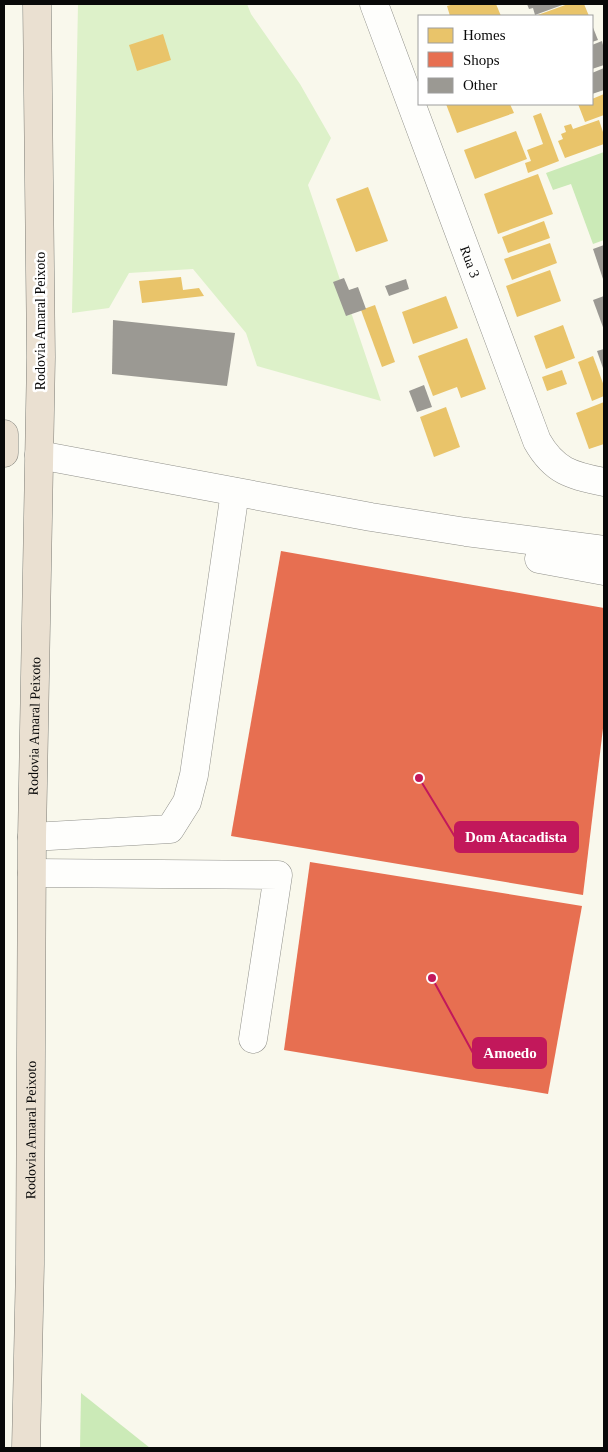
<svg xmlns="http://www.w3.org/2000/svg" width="608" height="1452" viewBox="0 0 608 1452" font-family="'Times New Roman',serif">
	<rect width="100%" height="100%" fill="#f9f8ec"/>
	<!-- green -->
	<path fill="#ddf1c9" d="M78 4H247L251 14 300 84 331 138 308 185 381 401 257 366 246 333 193 269 129 273 109 308 72 313Z"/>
	<!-- forest -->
	<g fill="#cbeab7">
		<path d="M604 152V240L593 244 571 184 553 190 546 173Z"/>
		<path d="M81 1393 150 1448H80Z"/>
	</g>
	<!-- homes -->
	<g fill="#e9c46a">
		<path d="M454 4H496L501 16H450L447 6Z"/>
		<path d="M568 4H584L589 16H535Z"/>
		<path d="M163 34 171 60 137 71 129 45Z"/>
		<path d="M604 94V115L585 122 578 104H592V99Z"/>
		<path d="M446 104H510L514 113 457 133Z"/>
		<path d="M541 113 559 161 528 173 525 163 531 161 527 150 543 144 533 116Z"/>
		<path d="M599 120 604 135V144L565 158 558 141 563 139 561 134 566 132 564 126 571 124 573 129Z"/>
		<path d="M516 131 527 159 475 179 464 150Z"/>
		<path d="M538 174 553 214 498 234 484 194Z"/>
		<path d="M368 187 388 241 356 252 336 199Z"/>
		<path d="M544 221 550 238 508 253 502 237Z"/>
		<path d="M550 243 557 263 512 280 504 259Z"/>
		<path d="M550 270 561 301 517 317 506 286Z"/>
		<path d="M181 277 183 290 199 288 204 296 142 303 139 281Z"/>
		<path d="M446 296 458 328 413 344 402 312Z"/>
		<path d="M375 305 395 362 382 367 361 310Z"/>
		<path d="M563 325 575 358 546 369 534 336Z"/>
		<path d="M467 338 486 389 461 398 457 387 433 396 418 356Z"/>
		<path d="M593 356 604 386V396L592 401 578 362Z"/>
		<path d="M562 370 567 384 547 391 542 377Z"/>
		<path d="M604 402V444L589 449 576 413Z"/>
		<path d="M446 407 460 447 434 457 420 417Z"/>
	</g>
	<!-- shops -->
	<g fill="#e76f51">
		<path d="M281 551 604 608V720L583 895 231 836Z"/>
		<path d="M310 862 582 906 548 1094 284 1050Z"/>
	</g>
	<!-- building -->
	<g fill="#9b9993">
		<path d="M527 4H565L535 15 533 8 529 9Z"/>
		<path d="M592 25 598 40 592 42Z"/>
		<path d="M602 41 604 49V65L592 69V45Z"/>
		<path d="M604 68V90L592 94V73Z"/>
		<path d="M604 245V282L593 249Z"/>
		<path d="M344 278 349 290 358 287 366 309 346 316 333 282Z"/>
		<path d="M406 279 409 289 389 296 385 286Z"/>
		<path d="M604 296V330L593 300Z"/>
		<path d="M113 320 235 333 227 386 112 374Z"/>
		<path d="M604 349V371L597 351Z"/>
		<path d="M424 385 432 407 417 412 409 391Z"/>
	</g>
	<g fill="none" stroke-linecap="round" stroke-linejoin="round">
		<!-- minor casing -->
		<g stroke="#91918b" stroke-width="29">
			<g id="minor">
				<path id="s1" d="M374 4 537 441C554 471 572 476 604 482"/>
				<path d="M39 455 371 517 466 532 604 550"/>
				<path d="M539 559 604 571"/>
				<path d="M32 837 170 829 187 802 194 775 235 492"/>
				<path d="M32 873 278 875 253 1039"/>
			</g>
		</g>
		<!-- highway casing -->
		<g stroke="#7e7e78" stroke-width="29">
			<g id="highway">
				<path d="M4 434V453"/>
				<path id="s2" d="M26 1448 30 1264 32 837 41 357 37 4"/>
			</g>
		</g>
		<!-- minor -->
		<use href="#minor" stroke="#fefefc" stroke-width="28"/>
		<!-- highway -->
		<use href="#highway" stroke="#eae0d1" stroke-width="28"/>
	</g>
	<g text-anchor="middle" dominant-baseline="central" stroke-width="5" stroke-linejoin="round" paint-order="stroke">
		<!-- street labels -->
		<g font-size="14" fill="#090909" stroke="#fff">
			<text stroke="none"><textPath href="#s1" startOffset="275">Rua 3</textPath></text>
			<text transform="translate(40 321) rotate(-90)">Rodovia Amaral Peixoto</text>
			<text stroke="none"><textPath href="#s2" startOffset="722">Rodovia Amaral Peixoto</textPath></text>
			<text stroke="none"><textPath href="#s2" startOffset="318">Rodovia Amaral Peixoto</textPath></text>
		</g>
	</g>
	<!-- callouts -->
	<path fill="none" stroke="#c2185b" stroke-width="2" d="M419 778L455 837M432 978L473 1053"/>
	<g fill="#c2185b" stroke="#fff" stroke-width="2">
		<circle cx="419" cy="778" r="5"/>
		<circle cx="432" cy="978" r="5"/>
	</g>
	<g fill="#c2185b" stroke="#c2185b" stroke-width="2">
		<rect x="455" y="822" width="123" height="30" rx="5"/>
		<rect x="473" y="1038" width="73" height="30" rx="5"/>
	</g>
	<g font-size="15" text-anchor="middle" font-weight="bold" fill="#fff">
		<text x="516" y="842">Dom Atacadista</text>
		<text x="510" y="1058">Amoedo</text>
	</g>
	<!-- border -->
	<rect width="608" height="1452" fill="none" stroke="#090909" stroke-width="10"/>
	<!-- legend -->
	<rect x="418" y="15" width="175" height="90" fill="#ffffff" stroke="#9d9d9d"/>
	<rect x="428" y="28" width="25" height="15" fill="#e9c46a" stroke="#9d9d9d"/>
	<text x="463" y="40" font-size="15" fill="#090909">Homes</text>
	<rect x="428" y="52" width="25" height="15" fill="#e76f51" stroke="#9d9d9d"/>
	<text x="463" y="65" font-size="15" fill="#090909">Shops</text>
	<rect x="428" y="78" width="25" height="15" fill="#9b9993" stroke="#9d9d9d"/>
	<text x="463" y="90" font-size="15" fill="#090909">Other</text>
</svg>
